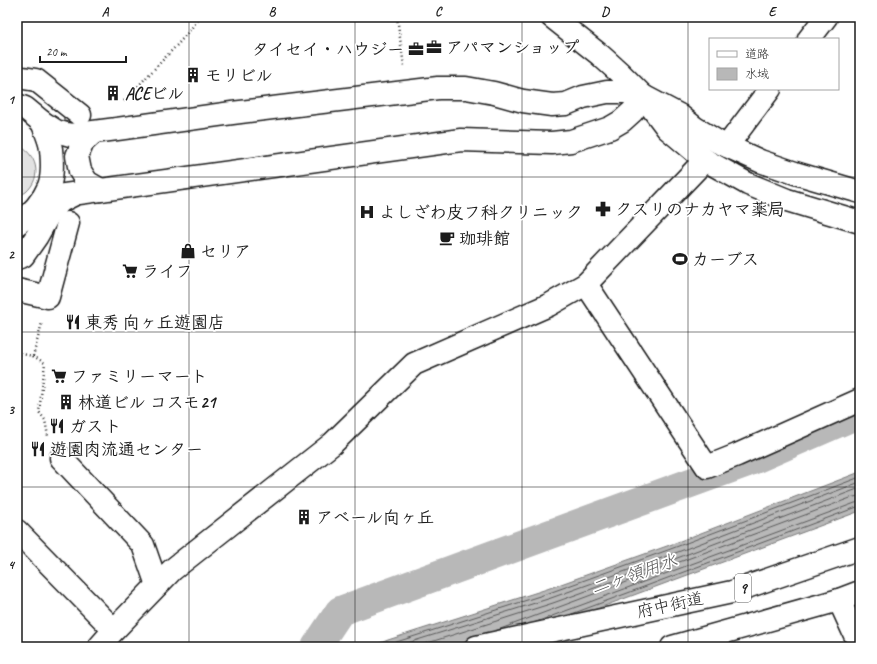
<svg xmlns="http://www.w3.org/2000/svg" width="877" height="664" viewBox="0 0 877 664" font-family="Caveat,'Klee One',sans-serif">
	<rect width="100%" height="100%" fill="#fff"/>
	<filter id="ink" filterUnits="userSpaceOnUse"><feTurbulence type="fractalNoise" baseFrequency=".025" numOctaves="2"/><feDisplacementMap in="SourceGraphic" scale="8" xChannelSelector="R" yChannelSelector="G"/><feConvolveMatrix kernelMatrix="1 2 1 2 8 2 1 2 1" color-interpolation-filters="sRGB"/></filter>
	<g filter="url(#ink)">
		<!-- green -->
		<path fill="#e2e2e2" stroke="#7f7f7f" d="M17 145C37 153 43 177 26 192 23 194 20 195 17 196Z"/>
		<!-- water -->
		<path fill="#b8b8b8" stroke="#7a7a7a" d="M860 472V511L494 647H370L388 640 547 589 667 546Z"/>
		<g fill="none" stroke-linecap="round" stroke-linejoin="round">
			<!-- shore -->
			<g stroke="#5a5a5a" stroke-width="1">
				<path d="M569 615 857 507H860"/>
				<path d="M536 622 855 503 860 502"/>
				<path d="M495 631 853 497 860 496"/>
				<path d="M381 647 549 593 668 550 860 477"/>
				<path d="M395 647 551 598 670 555 860 482"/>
				<path d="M415 647 553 603 672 560 860 488"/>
			</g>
			<!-- canal -->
			<path stroke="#b8b8b8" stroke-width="30" d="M316 647 340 611 745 463 860 413"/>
			<!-- minor casing -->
			<g stroke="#1c1c1c" stroke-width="25">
				<g id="minor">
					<path d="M552 17 600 55 620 73 643 96 667 128 705 160 748 184 787 200 860 222"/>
					<path d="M809 39 826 17"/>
					<path d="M17 77 36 80 80 115"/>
					<path d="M17 105 25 108 42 122 56 131 70 135 117 129 232 113 438 88H466L494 93 523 101 552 105 566 104 583 97 607 92H625L643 96 679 115 695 128 718 142 760 161 795 173 860 192"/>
					<path d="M93 133 83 142 77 156 80 171 87 182 101 190"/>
					<path d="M727 146 770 89"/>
					<path d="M43 198 461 140 552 143 571 141 610 128 622 121 633 111 643 96"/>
					<path d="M17 224C30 215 43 201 49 186 53 176 52 159 51 149 50 140 45 130 42 122"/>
					<path d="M17 258 23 256 37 236 51 211 61 201 73 195"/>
					<path d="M586 284 707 467 737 455 860 400"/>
					<path d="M17 290 48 297 68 223"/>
					<path d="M61 458 143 545 157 585"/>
					<path d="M17 531 114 630"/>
					<path d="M839 600 860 646"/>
					<path d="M99 647 114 630 172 570 332 444 414 364 549 305 586 284 705 160"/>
					<path d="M672 647 839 600 860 592"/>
				</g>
			</g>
			<!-- major casing -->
			<g stroke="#1c1c1c" stroke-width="25">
				<path id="major" d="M476 647 732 592 860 548"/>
			</g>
			<!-- path -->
			<g stroke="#1c1c1c" stroke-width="2.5" stroke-dasharray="1 3" stroke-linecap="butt">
				<path d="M397 17 404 66"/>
				<path d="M124 101 178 44 201 17"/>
				<path d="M17 353 33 356 42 323"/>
				<path d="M33 356 45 363 39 412 45 420 48 436"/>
			</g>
			<!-- minor -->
			<use href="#minor" stroke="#fff" stroke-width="22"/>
			<!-- major -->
			<use href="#major" stroke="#fff" stroke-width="22"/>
		</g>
	</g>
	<!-- grid -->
	<path fill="none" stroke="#1c1c1c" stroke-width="1" stroke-opacity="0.55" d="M189 17V647M355 17V647M522 17V647M688 17V647M17 177H860M17 332H860M17 487H860"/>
	<!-- icons -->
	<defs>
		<g id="office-bare" transform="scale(1.2)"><path d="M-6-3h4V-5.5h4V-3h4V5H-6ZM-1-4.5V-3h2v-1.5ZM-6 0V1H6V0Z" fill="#1c1c1c" stroke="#fff" stroke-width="2.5" paint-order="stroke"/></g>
		<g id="building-bare" transform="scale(1.2)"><path d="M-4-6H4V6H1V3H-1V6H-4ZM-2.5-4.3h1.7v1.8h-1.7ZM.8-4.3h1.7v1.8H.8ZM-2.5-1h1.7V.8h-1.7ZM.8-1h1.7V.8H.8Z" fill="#1c1c1c" stroke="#fff" stroke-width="2.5" paint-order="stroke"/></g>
		<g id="pharmacy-bare" transform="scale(1.2)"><path d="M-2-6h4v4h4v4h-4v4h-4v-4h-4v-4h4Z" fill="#1c1c1c" stroke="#fff" stroke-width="2.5" paint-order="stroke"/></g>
		<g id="hospital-bare" transform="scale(1.2)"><path d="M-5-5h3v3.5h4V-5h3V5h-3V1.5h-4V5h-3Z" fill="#1c1c1c" stroke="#fff" stroke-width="2.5" paint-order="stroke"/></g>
		<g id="cafe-bare" transform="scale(1.2)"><path d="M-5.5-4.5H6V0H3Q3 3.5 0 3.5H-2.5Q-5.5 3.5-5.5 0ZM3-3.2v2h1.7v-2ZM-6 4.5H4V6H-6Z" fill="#1c1c1c" stroke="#fff" stroke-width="2.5" paint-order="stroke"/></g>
		<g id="shop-bare" transform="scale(1.2)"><path d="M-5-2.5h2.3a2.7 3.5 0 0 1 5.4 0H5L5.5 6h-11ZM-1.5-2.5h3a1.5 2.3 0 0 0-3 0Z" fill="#1c1c1c" stroke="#fff" stroke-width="2.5" paint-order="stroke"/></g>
		<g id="stadium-bare" transform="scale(1.2)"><path d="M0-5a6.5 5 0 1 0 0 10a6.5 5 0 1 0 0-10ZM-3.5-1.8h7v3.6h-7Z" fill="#1c1c1c" stroke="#fff" stroke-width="2.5" paint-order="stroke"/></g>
		<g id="supermarket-bare" transform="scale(1.2)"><path d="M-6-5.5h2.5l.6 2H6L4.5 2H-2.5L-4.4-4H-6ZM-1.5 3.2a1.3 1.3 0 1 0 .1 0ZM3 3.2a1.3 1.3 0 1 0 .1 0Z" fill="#1c1c1c" stroke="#fff" stroke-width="2.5" paint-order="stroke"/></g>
		<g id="restaurant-bare" transform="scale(1.2)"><path d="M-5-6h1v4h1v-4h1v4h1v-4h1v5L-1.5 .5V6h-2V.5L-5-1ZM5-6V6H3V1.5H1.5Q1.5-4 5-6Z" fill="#1c1c1c" stroke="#fff" stroke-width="2.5" paint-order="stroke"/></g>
	</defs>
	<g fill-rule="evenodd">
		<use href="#office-bare" x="434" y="47"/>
		<use href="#office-bare" x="416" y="49"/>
		<use href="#building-bare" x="193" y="75"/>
		<use href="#building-bare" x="113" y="93"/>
		<use href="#pharmacy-bare" x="603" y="209"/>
		<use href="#hospital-bare" x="367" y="212"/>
		<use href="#cafe-bare" x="447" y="238"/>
		<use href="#shop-bare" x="188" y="251"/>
		<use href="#stadium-bare" x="680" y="259"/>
		<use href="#supermarket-bare" x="130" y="271"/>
		<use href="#restaurant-bare" x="73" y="322"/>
		<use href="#supermarket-bare" x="59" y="376"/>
		<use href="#building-bare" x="66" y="402"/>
		<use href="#restaurant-bare" x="57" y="426"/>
		<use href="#restaurant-bare" x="38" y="449"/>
		<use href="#building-bare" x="304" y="517"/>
	</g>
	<g text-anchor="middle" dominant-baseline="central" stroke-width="3.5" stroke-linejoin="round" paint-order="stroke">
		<!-- shield labels -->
		<rect fill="#fff" stroke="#606060" stroke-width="1" x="735" y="574" width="16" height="28" rx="3"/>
		<g font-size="16" font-weight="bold" fill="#1c1c1c">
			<text x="743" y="588">9</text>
		</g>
		<!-- poi labels -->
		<g font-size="17" font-weight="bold" fill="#1c1c1c" stroke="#fff" text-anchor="start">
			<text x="446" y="47">アパマンショップ</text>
			<text x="404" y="49" text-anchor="end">タイセイ・ハウジー</text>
			<text x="205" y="75">モリビル</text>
			<text x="125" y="93">ACEビル</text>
			<text x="615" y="209">クスリのナカヤマ薬局</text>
			<text x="379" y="212">よしざわ皮フ科クリニック</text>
			<text x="459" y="238">珈琲館</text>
			<text x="200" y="251">セリア</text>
			<text x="692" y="259">カーブス</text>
			<text x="142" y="271">ライフ</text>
			<text x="85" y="322">東秀 向ヶ丘遊園店</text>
			<text x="71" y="376">ファミリーマート</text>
			<text x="78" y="402">林道ビル コスモ21</text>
			<text x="69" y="426">ガスト</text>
			<text x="50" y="449">遊園肉流通センター</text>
			<text x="316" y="517">アベール向ヶ丘</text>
		</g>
		<!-- street labels -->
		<g font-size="17" fill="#1c1c1c" stroke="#fff">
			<text transform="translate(670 605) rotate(-12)">府中街道</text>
		</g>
		<!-- water labels -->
		<g font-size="18" font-style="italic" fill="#5a5a5a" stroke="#fff">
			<text transform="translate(634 574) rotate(-19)">二ヶ領用水</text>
		</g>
	</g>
	<!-- margin -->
	<rect width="877" height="664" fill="none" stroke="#fff" stroke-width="44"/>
	<!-- legend -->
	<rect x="709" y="38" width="130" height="52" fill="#ffffff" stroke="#a4a4a4"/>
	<rect x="717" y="51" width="20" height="6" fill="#ffffff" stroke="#a4a4a4"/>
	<text x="745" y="58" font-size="12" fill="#1c1c1c">道路</text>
	<rect x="717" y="68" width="20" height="12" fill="#b8b8b8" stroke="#a4a4a4"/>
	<text x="745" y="78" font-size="12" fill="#1c1c1c">水域</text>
	<!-- scale -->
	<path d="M40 56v6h86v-6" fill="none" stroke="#1c1c1c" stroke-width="2"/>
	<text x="46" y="56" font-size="12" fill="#1c1c1c" stroke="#ffffff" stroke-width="3" paint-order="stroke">20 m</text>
	<rect x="22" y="22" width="833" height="620" fill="none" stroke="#1c1c1c" stroke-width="1.5"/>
	<g font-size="13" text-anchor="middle" font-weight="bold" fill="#1c1c1c">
		<text x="105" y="16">A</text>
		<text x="272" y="16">B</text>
		<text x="438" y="16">C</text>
		<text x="605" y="16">D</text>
		<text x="772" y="16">E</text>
		<text x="11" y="104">1</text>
		<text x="11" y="259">2</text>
		<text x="11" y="414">3</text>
		<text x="11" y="569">4</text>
	</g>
</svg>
